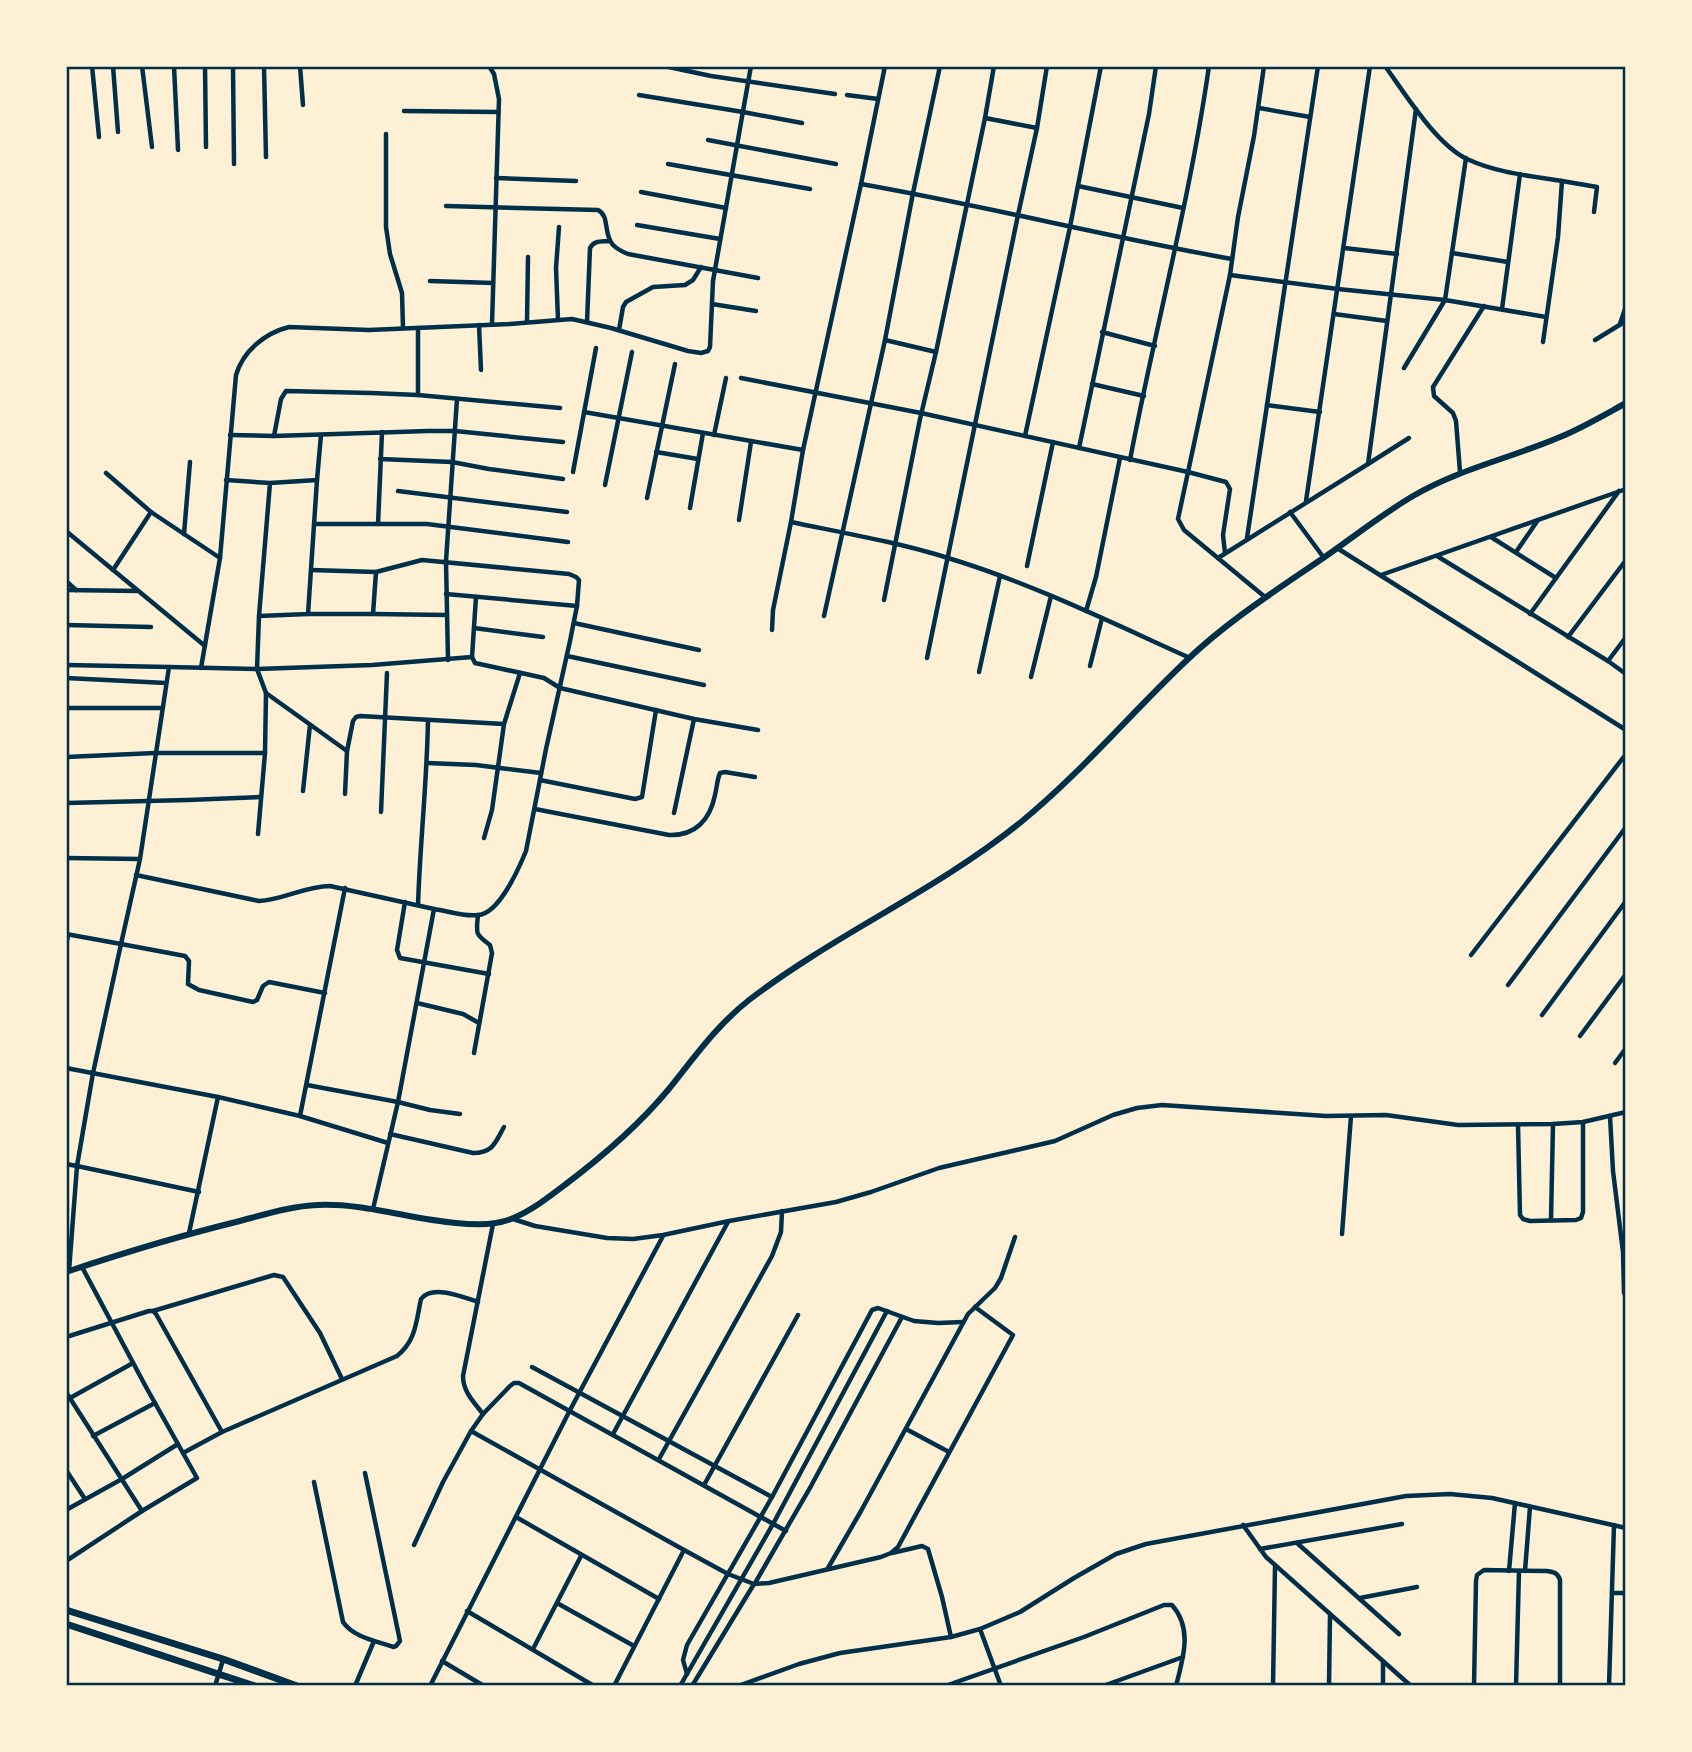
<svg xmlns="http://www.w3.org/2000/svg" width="1692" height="1752" viewBox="0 0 1692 1752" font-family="Helvetica,sans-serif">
	<rect width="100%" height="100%" fill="#fdf0d5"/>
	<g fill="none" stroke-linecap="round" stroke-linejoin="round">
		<!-- minor -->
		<g stroke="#003049" stroke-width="4.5">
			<path d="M92 66 99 137"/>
			<path d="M113 66 118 132"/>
			<path d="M142 66 152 147"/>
			<path d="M174 66 178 150"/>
			<path d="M205 66 206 147"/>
			<path d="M233 66 234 164"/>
			<path d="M264 66 266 157"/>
			<path d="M300 66 303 105"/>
			<path d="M489 66 494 74 499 99 492 324"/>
			<path d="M664 66 711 76 835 94"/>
			<path d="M1264 66 1254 136 1238 217 1230 275 1178 519 1184 530 1265 597"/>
			<path d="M1385 66C1406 95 1436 144 1467 159 1497 173 1531 176 1562 181L1558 237 1543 342"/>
			<path d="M639 95 743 112 802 123"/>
			<path d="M847 95 878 99"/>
			<path d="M1259 108 1310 117"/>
			<path d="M404 111 498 112"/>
			<path d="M985 118 1037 128"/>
			<path d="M386 134V227L390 254 402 293 403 328"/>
			<path d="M708 140 836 164"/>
			<path d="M668 164 810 189"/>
			<path d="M496 178 576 181"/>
			<path d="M1562 181 1597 187 1594 212"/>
			<path d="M861 184C986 206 1108 237 1232 259"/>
			<path d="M1078 186 1183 208"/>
			<path d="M641 192 726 208"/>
			<path d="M446 206 598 210C610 216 603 234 613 245 617 249 623 252 628 254L758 278"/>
			<path d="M637 225 720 239"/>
			<path d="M1344 248 1397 254"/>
			<path d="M1452 253 1508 262"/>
			<path d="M1230 275 1338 289 1445 300 1546 317"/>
			<path d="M430 281 493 283"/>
			<path d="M712 304 756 311"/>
			<path d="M1502 309 1520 174"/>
			<path d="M1334 314 1387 321"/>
			<path d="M558 320 556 268 559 227"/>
			<path d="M527 322 528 257"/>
			<path d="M587 322 590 248C594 240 602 242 610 241"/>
			<path d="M1620 324 1626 306"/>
			<path d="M479 325 481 370"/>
			<path d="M418 328V395"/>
			<path d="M619 330 623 307 626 302 653 287 685 285 693 280 701 267"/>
			<path d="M1102 332 1155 346"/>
			<path d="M885 340 936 352"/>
			<path d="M1595 340 1626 321"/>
			<path d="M1404 368 1445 300 1466 158"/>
			<path d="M741 378 921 413 1188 472 1226 482 1230 489 1223 535 1225 553"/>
			<path d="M1092 384 1144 396"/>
			<path d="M1267 405 1320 412"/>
			<path d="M584 412 803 450"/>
			<path d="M230 435 274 436 281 399 286 391 371 393 418 395 560 408"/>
			<path d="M714 435 726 378"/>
			<path d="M274 436 428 431H455L563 442"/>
			<path d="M1025 436 1070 227 1101 66"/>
			<path d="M1079 448 1149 114 1156 66"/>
			<path d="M656 452 698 459"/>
			<path d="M380 459 452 462 489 469 563 479"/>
			<path d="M1130 460C1155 329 1190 199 1209 66"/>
			<path d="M1368 464 1409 438"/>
			<path d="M573 472 596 348"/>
			<path d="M1460 472 1456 421 1453 413 1434 396 1433 387 1484 306"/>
			<path d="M106 473 151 512 220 558"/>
			<path d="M270 483 317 480 321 435"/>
			<path d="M605 485 632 352"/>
			<path d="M398 491 567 512"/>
			<path d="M647 498 675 364"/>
			<path d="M1306 501 1370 66"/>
			<path d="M690 508 703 433"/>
			<path d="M1290 512 1324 558"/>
			<path d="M739 520 751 442"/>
			<path d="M791 522C844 533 897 542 948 558 1031 583 1110 622 1190 658"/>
			<path d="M314 524H378L382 432"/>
			<path d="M378 524H427L568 542"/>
			<path d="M66 531 205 646"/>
			<path d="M184 534 190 462"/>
			<path d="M1491 537 1556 578"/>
			<path d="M1247 538 1318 66"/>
			<path d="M1337 548 1626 730"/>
			<path d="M1516 552 1538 520"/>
			<path d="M1437 556 1608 661 1626 674"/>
			<path d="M1218 558 1368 464 1416 109"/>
			<path d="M1027 566 1053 442"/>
			<path d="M113 570 151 512"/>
			<path d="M376 572 422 560 569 574 576 577 579 580 577 606 570 641 546 749 526 851C519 868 499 914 478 915 464 917 448 911 434 909"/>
			<path d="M1381 575 1626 489"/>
			<path d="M66 581 76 590"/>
			<path d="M66 590 137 591"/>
			<path d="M446 594 577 606"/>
			<path d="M476 597 472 657 475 663 544 678 560 688 694 719 758 730"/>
			<path d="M884 600 920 419 936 352 985 118 994 66"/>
			<path d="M1086 611 1096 577 1120 458"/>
			<path d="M308 614H373L376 572 311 570"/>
			<path d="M373 614 447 615"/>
			<path d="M1530 614 1619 491"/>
			<path d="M259 616 308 614 317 480"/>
			<path d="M824 616 885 340 913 193 940 66"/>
			<path d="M574 623 699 650"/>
			<path d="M66 625 151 627"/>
			<path d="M474 628 543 637"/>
			<path d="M772 630 773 610 791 522 803 450 861 184 885 66"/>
			<path d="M1568 637 1626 560"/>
			<path d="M567 656 704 685"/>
			<path d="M927 658 1018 215 1037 128 1047 66"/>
			<path d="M448 660 446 561 457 399"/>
			<path d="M1608 661 1626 637"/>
			<path d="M66 665 169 667 140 859"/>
			<path d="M1090 666 1102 618"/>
			<path d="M169 667 257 669 259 616 270 483 226 480"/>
			<path d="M201 668 220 558 236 375C243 351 265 333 289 327L369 330 510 324 572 319 611 328 688 351 701 353 708 351 710 347 713 281 751 66"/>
			<path d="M979 672 1000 576"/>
			<path d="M1031 677 1051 596"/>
			<path d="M66 678 166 683"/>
			<path d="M66 708H162"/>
			<path d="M347 751 266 693 257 669 372 665 472 657"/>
			<path d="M66 757 155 753H265"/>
			<path d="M427 763 476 765 541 773"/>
			<path d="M540 780 635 799 642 797 656 710"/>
			<path d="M303 791 310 725"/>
			<path d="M345 794 347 751 353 721 356 717 360 716 504 724"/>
			<path d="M66 803 188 800 261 797"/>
			<path d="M535 809 669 835C695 836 710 820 715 795 717 787 717 780 720 773L725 772 755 777"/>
			<path d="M381 812 387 673"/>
			<path d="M674 813 694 719"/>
			<path d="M258 834 265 753 266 693"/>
			<path d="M484 838 492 810 504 724 520 673"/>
			<path d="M66 858 140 859 121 944 66 934"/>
			<path d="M136 875 259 901C283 900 305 886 330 886L434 909 398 1102 373 1209"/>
			<path d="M405 902 397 950 400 958 489 974"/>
			<path d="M418 905C420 843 427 782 428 720"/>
			<path d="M66 946 68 935"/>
			<path d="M1471 955 1626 754"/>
			<path d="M1508 985 1626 827"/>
			<path d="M417 1003 463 1014 479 1023"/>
			<path d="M1542 1015 1626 901"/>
			<path d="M1580 1036 1626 974"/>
			<path d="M474 1053 492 953 490 945C475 934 476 934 478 915"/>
			<path d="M1615 1063 1626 1048"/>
			<path d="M66 1068 218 1097 189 1233"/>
			<path d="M307 1085 398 1102 430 1110 460 1114"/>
			<path d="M218 1097 300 1116 388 1143"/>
			<path d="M300 1116 345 888"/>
			<path d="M1610 1116 1613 1171 1623 1252 1624 1293"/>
			<path d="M1518 1125 1520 1215 1523 1219 1530 1221 1576 1220 1581 1218 1583 1212V1122"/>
			<path d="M390 1134 473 1153C493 1153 495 1143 504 1127"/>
			<path d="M66 1164 77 1166 93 1073 121 944 185 956 189 961 188 984 199 990 253 1002 257 1000 263 986 269 982 325 993"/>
			<path d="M513 1219 535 1226 607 1238 633 1239 663 1235 729 1221 836 1202 871 1192 939 1168 1055 1141 1113 1115 1137 1108 1162 1105 1326 1116 1386 1115 1458 1125 1553 1124 1583 1122 1626 1112"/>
			<path d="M1551 1220 1553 1124"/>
			<path d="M493 1224 463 1376C463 1392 474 1402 483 1414L471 1431 684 1550 728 1574 754 1584 692 1686"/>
			<path d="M1342 1234 1351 1116"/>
			<path d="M82 1267 146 1387 197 1478 142 1511"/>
			<path d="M69 1271 77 1166 199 1192"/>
			<path d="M153 1311 274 1275 283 1277 320 1333 342 1379"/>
			<path d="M66 1337 149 1311H153L156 1314 222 1432 183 1453"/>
			<path d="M532 1367 772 1497"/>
			<path d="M66 1392 142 1511 66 1561"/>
			<path d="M70 1398 133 1363"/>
			<path d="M483 1414 510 1386 514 1383H519L786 1531"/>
			<path d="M906 1429 949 1452"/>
			<path d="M222 1432 397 1356C416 1341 416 1322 421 1299 432 1284 463 1297 478 1302"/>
			<path d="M613 1434 728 1222"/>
			<path d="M93 1436 155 1403"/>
			<path d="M659 1459 772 1256 781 1232 782 1211"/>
			<path d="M66 1470 85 1499"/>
			<path d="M314 1482 343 1622C353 1637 376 1641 393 1647L396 1646 400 1641 365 1473"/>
			<path d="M704 1485 798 1315"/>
			<path d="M66 1510 122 1479 178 1444"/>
			<path d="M516 1517 659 1599"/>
			<path d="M1243 1525 1266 1557 1411 1686"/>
			<path d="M1297 1543 1399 1634"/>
			<path d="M414 1545 443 1482 471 1431"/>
			<path d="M1260 1549 1402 1524"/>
			<path d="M892 1553 922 1546 928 1549 942 1597 951 1637"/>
			<path d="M828 1568 861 1511 968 1314 995 1288 1001 1278 1015 1237"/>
			<path d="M1509 1571 1515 1503"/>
			<path d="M1525 1571 1530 1507"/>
			<path d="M755 1583 811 1486 902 1317"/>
			<path d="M754 1584 769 1583 881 1557 891 1553 898 1547 1013 1335 975 1307"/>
			<path d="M1612 1593H1626"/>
			<path d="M1360 1598 1417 1587"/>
			<path d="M557 1603 634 1646"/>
			<path d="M467 1611 594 1686"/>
			<path d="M980 1629 1001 1686"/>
			<path d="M533 1649 581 1556"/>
			<path d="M442 1661 484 1686"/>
			<path d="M687 1674 683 1660 687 1645 772 1497 872 1310 878 1308 914 1321 938 1323 963 1322"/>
			<path d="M215 1686 223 1660"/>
			<path d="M355 1686 374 1641"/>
			<path d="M430 1686 569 1412 663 1236"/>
			<path d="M614 1686 684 1550"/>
			<path d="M680 1686 773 1524 887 1311"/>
			<path d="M738 1686 799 1664 840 1653 951 1637 980 1629 1020 1612 1074 1578 1116 1554 1146 1544 1406 1496 1450 1494 1492 1498 1626 1528"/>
			<path d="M945 1686 1084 1637 1164 1605H1172C1193 1629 1183 1658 1176 1686"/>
			<path d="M1103 1686 1183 1657"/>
			<path d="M1273 1686 1275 1567"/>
			<path d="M1329 1686 1330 1615"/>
			<path d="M1383 1686V1662"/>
			<path d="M1474 1686 1476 1581 1477 1575 1484 1570 1547 1571C1554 1572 1558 1573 1560 1580V1686"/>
			<path d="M1516 1686 1519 1571"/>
			<path d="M1609 1686 1614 1525"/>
		</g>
		<!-- secondary -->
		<path stroke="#003049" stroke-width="6" d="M66 1272C123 1253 179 1236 236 1222 263 1215 290 1206 318 1205 363 1203 411 1219 456 1223 474 1225 494 1226 511 1219 531 1211 549 1197 566 1184 603 1156 638 1126 668 1090 694 1058 716 1026 749 1000 835 934 936 891 1021 822 1081 773 1131 713 1187 660 1230 619 1280 588 1329 554 1356 535 1384 513 1413 496 1459 469 1511 458 1560 437 1582 428 1604 415 1626 403"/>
		<!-- primary -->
		<g stroke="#003049" stroke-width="7">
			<path d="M66 1610 223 1659 297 1686"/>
			<path d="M66 1624 255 1686"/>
		</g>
	</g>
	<!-- border -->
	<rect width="1692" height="1752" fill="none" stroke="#fdf0d5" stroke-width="136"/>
	<rect x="68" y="68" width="1556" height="1616" fill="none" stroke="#003049" stroke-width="2.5"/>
</svg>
